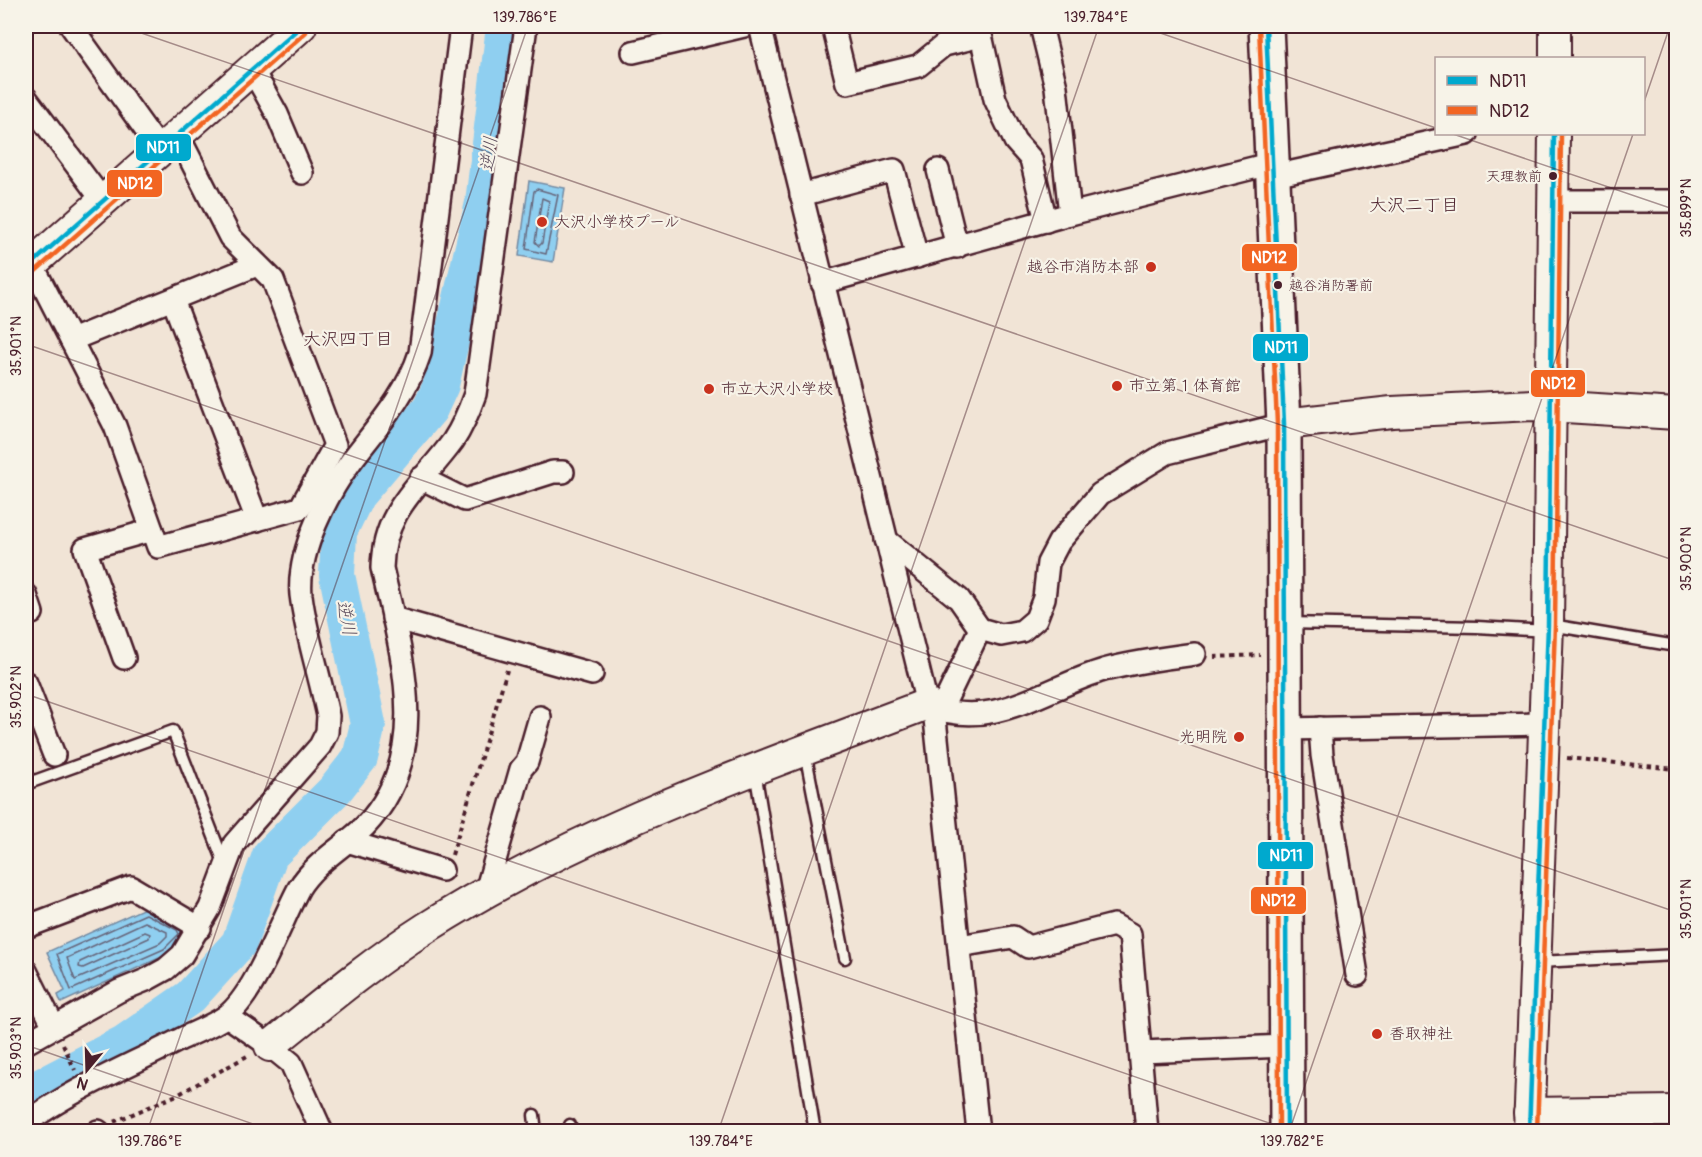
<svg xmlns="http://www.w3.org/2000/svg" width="1702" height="1157" viewBox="0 0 1702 1157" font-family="Pangolin,'Klee One',sans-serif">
	<rect width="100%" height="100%" fill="#f1e4d6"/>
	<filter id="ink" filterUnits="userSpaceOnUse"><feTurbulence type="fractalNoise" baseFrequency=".0167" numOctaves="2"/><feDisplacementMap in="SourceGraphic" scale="12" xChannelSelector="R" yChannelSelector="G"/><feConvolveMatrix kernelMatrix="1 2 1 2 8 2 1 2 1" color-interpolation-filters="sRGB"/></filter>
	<g filter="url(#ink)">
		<!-- water -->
		<g fill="#8fcff0" stroke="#7389a1" stroke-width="1.5">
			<path d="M529 181 565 188 553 262 519 256Z"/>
			<path d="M147 907 186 932 168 954 61 1003 58 995 65 991 47 952Z"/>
		</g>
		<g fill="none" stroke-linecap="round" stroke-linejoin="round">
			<!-- shore -->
			<g stroke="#66657a" stroke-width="1.5">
				<path d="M537 189 558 195 546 254 526 249 534 191Z"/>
				<path d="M542 198 549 201 542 243 539 246 535 242Z"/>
				<path d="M146 914 177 930 179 934 164 949 71 990 57 954Z"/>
				<path d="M145 922 167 932V936L160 943 75 980 67 958Z"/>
				<path d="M145 932 150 934 149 938 83 968 79 967 80 962Z"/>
			</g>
			<!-- river -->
			<path stroke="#8fcff0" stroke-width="36" d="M26 1094 124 1043 190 997 239 943 270 855 335 790 360 758 368 724 337 575 339 532 357 495 430 409 441 385 483 203 504 26"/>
			<!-- lane casing -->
			<g stroke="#4a1f2b" stroke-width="15">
				<g id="lane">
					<path d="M1287 623 1477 627 1547 631"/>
					<path d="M1551 625 1676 646"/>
					<path d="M805 752 845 958"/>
					<path d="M755 771 815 1132"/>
					<path d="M26 784 173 731 225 865"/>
					<path d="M1538 962 1676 955"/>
					<path d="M534 1115 536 1132"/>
					<path d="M570 1125 571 1132"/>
				</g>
			</g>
			<!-- street casing -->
			<g stroke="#4a1f2b" stroke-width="26">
				<g id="street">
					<path d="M71 26 160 150"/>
					<path d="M760 26 927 704 935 719 978 1132"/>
					<path d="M833 26 847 83 918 66 944 45 981 36"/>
					<path d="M979 26 995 99 1015 141 1031 159 1046 221"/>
					<path d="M1041 26 1056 87 1070 214"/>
					<path d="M633 52 744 26"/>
					<path d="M252 69 277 114 302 173"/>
					<path d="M26 98 103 201"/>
					<path d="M938 170 957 247"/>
					<path d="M1274 176 1467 134"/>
					<path d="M801 195 894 170 917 257"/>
					<path d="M1554 201H1676"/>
					<path d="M32 264 115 426 158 547 300 508 335 445 273 280 230 237 178 135"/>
					<path d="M822 283 1070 214 1273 163"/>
					<path d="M173 300 257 520"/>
					<path d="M71 340 257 265"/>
					<path d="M421 478 465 500 553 472H563"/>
					<path d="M886 540 959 599 980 629"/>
					<path d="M26 595 32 613"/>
					<path d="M393 618 592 674"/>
					<path d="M124 658 85 549 152 530"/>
					<path d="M26 683 54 755"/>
					<path d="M930 706C993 732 1046 687 1104 670 1134 662 1164 658 1195 654"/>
					<path d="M941 710 980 629 1001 635 1022 631 1036 619 1044 598 1048 563 1059 542 1100 494 1167 453 1284 424"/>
					<path d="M1320 728 1322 755 1357 975"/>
					<path d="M1286 729 1543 724"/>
					<path d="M347 841 442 870"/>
					<path d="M485 895 521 769 527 762 540 717"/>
					<path d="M26 927 131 887 200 928"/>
					<path d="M959 946 1013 937 1028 947 1114 925 1130 934 1147 1132"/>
					<path d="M26 971 54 1027"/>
					<path d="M227 1016 270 1046 291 1063 322 1132"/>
					<path d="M26 1043 119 991 146 980 166 969 182 955 210 908 234 844 320 746 327 732 328 716C320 676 306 635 301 595 297 551 327 494 352 460 378 426 407 394 420 353L461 26"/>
					<path d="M1142 1052 1287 1046"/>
					<path d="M26 1123C72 1089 129 1066 181 1039 195 1032 212 1026 225 1017 255 996 281 921 299 888 315 862 344 847 365 826 434 754 401 653 382 568 383 509 422 484 453 441 463 426 469 411 475 394L526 26"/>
					<path d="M98 1131 99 1132"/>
				</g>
			</g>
			<!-- secondary casing -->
			<g stroke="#4a1f2b" stroke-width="34">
				<g id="secondary">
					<path d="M1555 58V26"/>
					<path d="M26 269 301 26"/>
					<path d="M1284 424 1392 412 1534 405 1676 414"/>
					<path d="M270 1046C321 1005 371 963 426 928 581 829 756 769 927 704"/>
					<path d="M1529 1113 1676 1111"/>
					<path d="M1529 1132 1548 625 1554 134"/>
				</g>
			</g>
			<!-- primary casing -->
			<g stroke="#4a1f2b" stroke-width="38">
				<path id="primary" d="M1266 26 1284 424 1287 1132"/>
			</g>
			<!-- path -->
			<g stroke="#4a1f2b" stroke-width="4" stroke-dasharray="4.5 4.5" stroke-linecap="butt">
				<path d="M26 36 38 26"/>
				<path d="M1214 657 1260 655"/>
				<path d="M1567 758 1676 769"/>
				<path d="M452 855 507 670"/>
				<path d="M63 1044 75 1070"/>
				<path d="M114 1122 179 1094 249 1055"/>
			</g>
			<!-- lane -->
			<use href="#lane" stroke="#f7f3e8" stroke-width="10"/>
			<!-- street -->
			<use href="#street" stroke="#f7f3e8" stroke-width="21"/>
			<!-- secondary -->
			<use href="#secondary" stroke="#f7f3e8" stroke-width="30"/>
			<!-- primary -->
			<use href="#primary" stroke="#f7f3e8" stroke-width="33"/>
			<!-- bus-1 casing -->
			<g stroke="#f7f3e8" stroke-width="9">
				<g id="bus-1">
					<path d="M1266 26 1284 424 1287 1132"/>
					<path d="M26 269 301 26"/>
					<path d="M1529 1132 1548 625 1554 134"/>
				</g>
			</g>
			<!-- bus-2 casing -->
			<g stroke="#f7f3e8" stroke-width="9">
				<g id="bus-2">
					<path d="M1259 26 1277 424 1279 1132"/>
					<path d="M31 275 306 32"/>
					<path d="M1537 1132 1555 625 1561 134"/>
				</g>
			</g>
			<!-- bus-1 -->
			<use href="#bus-1" stroke="#00a9ce" stroke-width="4.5"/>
			<!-- bus-2 -->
			<use href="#bus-2" stroke="#f26522" stroke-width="4.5"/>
		</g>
	</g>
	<!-- ticks -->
	<path fill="none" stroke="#4a1f2b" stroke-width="1.5" stroke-opacity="0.45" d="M121 26 1676 561M1140 26 1436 128M1644 102 1670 26M1453 134 1676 210M26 344 1676 912M26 694 1295 1132M26 1045 276 1132M147 1132 528 26M718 1132 1099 26M1289 1132 1633 134"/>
	<!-- markers -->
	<g fill="#4a1f2b" stroke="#f7f3e8" stroke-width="2">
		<circle cx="1553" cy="176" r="5"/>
		<circle cx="1278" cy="285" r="5"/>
	</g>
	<g fill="#c8321e" stroke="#f7f3e8" stroke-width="2">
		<circle cx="542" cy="222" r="6"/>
		<circle cx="1151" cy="267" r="6"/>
		<circle cx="1117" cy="386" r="6"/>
		<circle cx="709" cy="389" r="6"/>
		<circle cx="1239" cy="737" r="6"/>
		<circle cx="1377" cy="1034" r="6"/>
	</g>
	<g text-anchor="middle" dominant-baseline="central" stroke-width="4.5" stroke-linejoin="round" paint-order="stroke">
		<!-- bus labels -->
		<g font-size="14" fill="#4a1f2b" stroke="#f7f3e8" text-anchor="end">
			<text x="1542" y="176">天理教前</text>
			<text x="1289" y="285" text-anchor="start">越谷消防署前</text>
		</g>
		<!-- poi labels -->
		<g font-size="16" fill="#4a1f2b" stroke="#f7f3e8" text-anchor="start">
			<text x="554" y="222">大沢小学校プール</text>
			<text x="1139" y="267" text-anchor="end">越谷市消防本部</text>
			<text x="1129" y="386">市立第１体育館</text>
			<text x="721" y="389">市立大沢小学校</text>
			<text x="1227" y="737" text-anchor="end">光明院</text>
			<text x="1389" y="1034">香取神社</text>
		</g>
		<!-- water labels -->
		<g font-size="18" font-style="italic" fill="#5b4b5c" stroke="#f7f3e8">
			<text transform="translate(489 154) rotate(-83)">逆川</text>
			<text transform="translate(346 618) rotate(78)">逆川</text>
		</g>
		<!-- neighbourhood labels -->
		<g font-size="18" fill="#4a1f2b" stroke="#f7f3e8">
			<text x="1414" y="205">大沢二丁目</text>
			<text x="348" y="339">大沢四丁目</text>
		</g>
	</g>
	<g stroke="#f7f3e8" stroke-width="2">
		<rect x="135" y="133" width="57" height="29" rx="6" fill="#00a9ce"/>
		<rect x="106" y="169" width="57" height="29" rx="6" fill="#f26522"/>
		<rect x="1241" y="243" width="57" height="29" rx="6" fill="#f26522"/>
		<rect x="1252" y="333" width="57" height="29" rx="6" fill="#00a9ce"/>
		<rect x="1530" y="369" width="56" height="29" rx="6" fill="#f26522"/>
		<rect x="1257" y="841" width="57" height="29" rx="6" fill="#00a9ce"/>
		<rect x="1250" y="886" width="57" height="29" rx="6" fill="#f26522"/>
	</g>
	<g font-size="16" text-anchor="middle" font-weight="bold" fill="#fff">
		<text x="163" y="153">ND11</text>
		<text x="135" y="189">ND12</text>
		<text x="1269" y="263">ND12</text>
		<text x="1281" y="353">ND11</text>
		<text x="1558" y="389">ND12</text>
		<text x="1286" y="861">ND11</text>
		<text x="1278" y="906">ND12</text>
	</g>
	<!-- margin -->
	<rect width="1702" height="1157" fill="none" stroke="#f7f3e8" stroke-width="66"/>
	<!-- legend -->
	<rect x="1435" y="57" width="210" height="78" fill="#f7f3e8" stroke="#b29e9c" stroke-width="1.5"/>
	<rect x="1447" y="76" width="30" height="9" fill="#00a9ce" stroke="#b29e9c" stroke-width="1.5"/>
	<text x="1489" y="87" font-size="18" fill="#4a1f2b">ND11</text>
	<rect x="1447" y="106" width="30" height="9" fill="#f26522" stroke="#b29e9c" stroke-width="1.5"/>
	<text x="1489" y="117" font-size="18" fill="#4a1f2b">ND12</text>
	<!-- north arrow -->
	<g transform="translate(87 1070) rotate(199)" stroke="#f7f3e8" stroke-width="4.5" paint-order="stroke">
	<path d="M0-4.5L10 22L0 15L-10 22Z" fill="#4a1f2b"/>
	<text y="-9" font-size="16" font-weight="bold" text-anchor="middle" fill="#4a1f2b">N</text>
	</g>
	<rect x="33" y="33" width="1636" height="1091" fill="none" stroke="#4a1f2b" stroke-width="2"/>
	<g font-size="15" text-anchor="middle" fill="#4a1f2b">
		<text x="525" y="22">139.786°E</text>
		<text x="1096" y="22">139.784°E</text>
		<text transform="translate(1686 208) rotate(-90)" y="5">35.899°N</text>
		<text transform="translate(16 346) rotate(-90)" y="5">35.901°N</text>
		<text transform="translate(1686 559) rotate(-90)" y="5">35.900°N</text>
		<text transform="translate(16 697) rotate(-90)" y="5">35.902°N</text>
		<text transform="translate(1686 909) rotate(-90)" y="5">35.901°N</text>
		<text transform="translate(16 1048) rotate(-90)" y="5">35.903°N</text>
		<text x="150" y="1146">139.786°E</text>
		<text x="721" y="1146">139.784°E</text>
		<text x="1292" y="1146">139.782°E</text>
	</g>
</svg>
